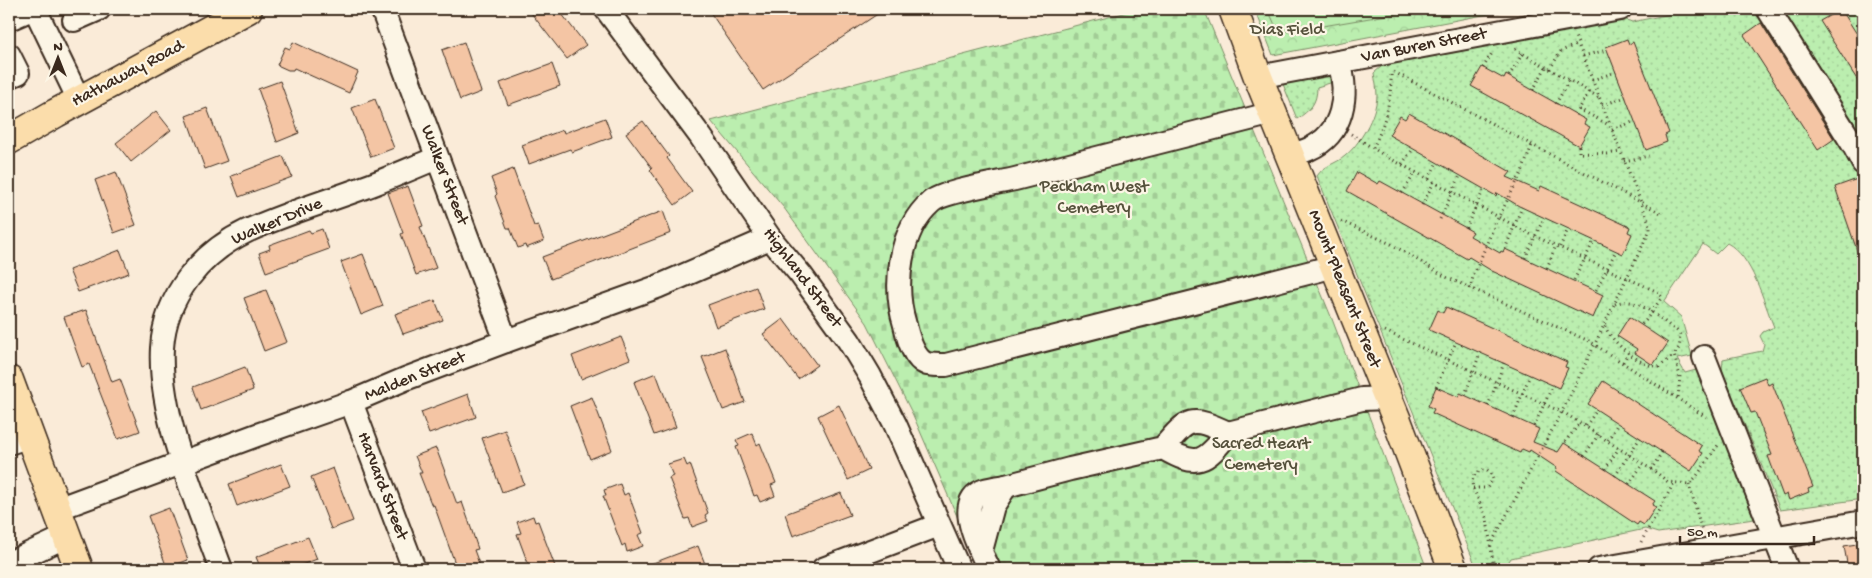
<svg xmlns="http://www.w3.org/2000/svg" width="1872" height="578" viewBox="0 0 1872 578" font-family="'Gochi Hand',sans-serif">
	<defs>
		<pattern id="grass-dots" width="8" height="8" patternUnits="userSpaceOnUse" patternTransform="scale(1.25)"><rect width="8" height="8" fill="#bbeeaf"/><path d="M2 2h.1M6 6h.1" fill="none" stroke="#a2cc96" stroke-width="1.8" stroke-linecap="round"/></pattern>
		<pattern id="cemetery-stones" width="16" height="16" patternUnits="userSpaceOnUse" patternTransform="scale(1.25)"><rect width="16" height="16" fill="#bbeeaf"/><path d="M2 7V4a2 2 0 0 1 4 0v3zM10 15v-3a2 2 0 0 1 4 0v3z" fill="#a2cc96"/></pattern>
		<pattern id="park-crowns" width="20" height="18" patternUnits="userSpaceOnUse" patternTransform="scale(1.25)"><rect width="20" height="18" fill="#bbeeaf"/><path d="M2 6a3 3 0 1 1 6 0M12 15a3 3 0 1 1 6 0" fill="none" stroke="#a2cc96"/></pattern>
	</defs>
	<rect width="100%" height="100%" fill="#faebd8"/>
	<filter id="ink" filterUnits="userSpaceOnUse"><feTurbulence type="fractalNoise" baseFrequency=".02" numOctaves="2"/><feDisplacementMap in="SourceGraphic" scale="10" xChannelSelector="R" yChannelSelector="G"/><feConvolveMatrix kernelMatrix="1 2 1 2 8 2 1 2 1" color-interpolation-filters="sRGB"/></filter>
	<g filter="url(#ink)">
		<!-- grass -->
		<g fill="url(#grass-dots)" stroke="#7b8c66">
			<path d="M1694 9H1863V499L1780 510 1722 370 1723 359 1762 351 1764 344 1760 336 1763 332 1774 327C1763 301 1753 257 1727 243L1716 254 1703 244 1664 302 1681 317 1692 356 1677 359 1685 373 1696 370 1699 373 1754 519 1658 533 1645 529 1511 558 1504 569H1477L1317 176C1324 165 1336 164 1345 156 1360 144 1376 116 1377 96 1377 88 1375 80 1374 73L1382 66 1572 27 1624 19 1632 22Z"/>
			<path d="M1314 74 1336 77 1330 83 1317 87C1317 104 1310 110 1297 119L1283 84Z"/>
		</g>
		<!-- cemetery -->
		<path fill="url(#cemetery-stones)" stroke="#7b8c66" d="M1139 9H1204L1332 319 1427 569H980L913 415 867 323 784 208 711 121Z"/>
		<!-- park -->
		<path fill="url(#park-crowns)" stroke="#7b8c66" d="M1255 9H1515L1273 55Z"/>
		<!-- garden -->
		<path fill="#bbeeaf" stroke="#7b8c66" d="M1268 9H1406L1393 14 1288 32 1275 25Z"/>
		<!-- building -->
		<g fill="#f4c5a4" stroke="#3b2a1e">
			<path d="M528 9H558L586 45 567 59Z"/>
			<path d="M708 9H885L763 90Z"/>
			<path d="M1841 9 1860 39 1858 41 1863 50V89L1820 21Z"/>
			<path d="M1761 23 1834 139 1818 150 1744 35Z"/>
			<path d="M1627 39 1629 44 1633 42 1669 133 1665 135 1667 142 1646 150 1606 47Z"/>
			<path d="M293 42 358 72 349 93 294 68 293 70H288L277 65 285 47 290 49Z"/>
			<path d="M464 42 481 92 460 100 442 50Z"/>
			<path d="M552 64 560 86 508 105 500 83Z"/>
			<path d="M1482 67 1504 79 1506 75 1586 120 1584 124 1590 127 1579 146 1471 86Z"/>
			<path d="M280 81 299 133 277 142 258 89Z"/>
			<path d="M375 99 394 148 371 157 352 108Z"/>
			<path d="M207 108 227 161 205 169 186 116Z"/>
			<path d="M156 111 171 130 131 162 116 143Z"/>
			<path d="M1409 113 1511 172 1507 177 1539 191 1541 186 1630 227 1628 232 1632 234 1623 254 1519 206 1497 193 1496 196 1389 135 1400 116 1405 119Z"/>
			<path d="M605 118 612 137 572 152 570 149 529 164 522 145 563 130 564 133Z"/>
			<path d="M643 121 669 156 667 158 692 192 675 205 650 170 652 168 626 133Z"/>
			<path d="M283 156 292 177 239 197 231 176Z"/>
			<path d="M513 169 534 226 538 225 544 241 526 248 525 245 518 248 510 228H507L495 196 497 194 491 178Z"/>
			<path d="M116 172 136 225 114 233 95 180Z"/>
			<path d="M1357 172 1378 184 1380 181 1466 228 1473 232 1470 236 1500 253 1501 251 1503 252 1505 249 1603 295 1593 318 1492 271 1469 257 1467 259 1347 191Z"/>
			<path d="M1860 178 1863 186V262H1861L1835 187Z"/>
			<path d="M408 186 423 226 420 227 436 268 416 275 401 234 403 233 388 193Z"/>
			<path d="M663 211 671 233 551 279 542 257Z"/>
			<path d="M322 229 329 249 266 272 259 253 270 249 269 245 309 230 311 233Z"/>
			<path d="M120 250 129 273 78 292 69 270Z"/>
			<path d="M363 254 383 306 361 315 341 262Z"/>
			<path d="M756 287 764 309 716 327 708 305Z"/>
			<path d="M266 290 287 342 264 351 244 298Z"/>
			<path d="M435 300 443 320 403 334 395 314Z"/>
			<path d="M1446 307 1567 362 1565 367 1568 368 1559 388 1429 330 1438 310 1443 313Z"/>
			<path d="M86 310 112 382 120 379 140 431 118 439 89 364 82 367 64 317Z"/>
			<path d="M1629 317 1668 343 1653 365 1635 353 1637 349 1617 336Z"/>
			<path d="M783 319 817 365 798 379 763 334Z"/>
			<path d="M621 337 630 359 581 379 572 356Z"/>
			<path d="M725 348 745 402 723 410 702 357Z"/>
			<path d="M245 367 253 390 201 410 193 387Z"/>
			<path d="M656 373 676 427 654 435 634 382Z"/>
			<path d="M1765 377 1768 385 1772 383 1813 487 1808 489 1809 492 1789 500 1787 494 1783 496 1768 456 1772 455 1755 412 1751 413 1740 387Z"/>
			<path d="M1603 381 1702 446 1699 451 1703 453 1691 471 1588 404Z"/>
			<path d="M1436 387 1459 397 1460 393 1539 429 1533 442 1558 452 1564 443 1655 501 1652 505 1656 507 1644 525 1639 522 1637 525 1556 471 1557 468 1530 450 1529 452 1522 449 1520 453 1432 413 1434 409 1428 406Z"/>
			<path d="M468 394 476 417 429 434 421 412Z"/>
			<path d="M592 397 612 450 590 459 570 406Z"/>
			<path d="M839 405 869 470 848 480 818 416Z"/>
			<path d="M505 430 524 484 502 492 482 438Z"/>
			<path d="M752 433 757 445 760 443 776 483 771 485 775 496 760 502 757 495 754 496 736 447 739 446 736 440Z"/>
			<path d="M436 448 457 504 462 502 468 519 478 549 474 550 481 569H457L434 505 432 506 419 473H422L415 456Z"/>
			<path d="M684 459 687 466 690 464 708 513 705 515 708 521 692 527 689 518 685 519 669 478 673 476 668 464Z"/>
			<path d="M281 464 290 486 237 506 229 484Z"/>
			<path d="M333 468 353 521 331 529 311 477Z"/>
			<path d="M620 484 624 495 628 493 643 533 638 535 643 546 627 552 625 544 622 546 603 496H606L604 490Z"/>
			<path d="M841 493 850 515 793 536 785 514Z"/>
			<path d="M169 508 188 560 167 568 148 516Z"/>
			<path d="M533 516 535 522 538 521 556 569H530L517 534 521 533 517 522Z"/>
			<path d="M308 537 317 559 291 569H261L256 557Z"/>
			<path d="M1863 543V568L1848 569 1844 546Z"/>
			<path d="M698 546 707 569H641L640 568Z"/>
		</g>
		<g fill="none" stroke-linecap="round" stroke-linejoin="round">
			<!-- minor casing -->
			<g stroke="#3b2a1e" stroke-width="26">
				<g id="minor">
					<path d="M35 9 79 100"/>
					<path d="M382 9 506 341"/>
					<path d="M606 9 701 137 770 238 801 275 849 341 870 376 895 424 959 569"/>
					<path d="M1768 9 1854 146 1863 163"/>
					<path d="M9 19 32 9"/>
					<path d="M74 20 99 9"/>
					<path d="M9 55 18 73 9 77"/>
					<path d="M1258 77 1620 9"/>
					<path d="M1273 113C1187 135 1101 157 1015 179 998 183 942 192 931 202 899 230 893 286 905 325 908 337 913 359 927 364 932 365 940 365 946 365L1335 266"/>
					<path d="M1290 155C1296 153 1303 152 1309 149 1344 134 1349 94 1339 62"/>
					<path d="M1704 357 1787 569"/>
					<path d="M351 402 414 569"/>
					<path d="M1228 433 1362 399 1388 398"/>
					<path d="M9 443 30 436"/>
					<path d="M1006 486 1070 469 1163 448C1197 468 1205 463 1228 433 1191 416 1189 417 1163 448"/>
					<path d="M57 509 257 435 351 402 405 379 506 341 657 287 770 238"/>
					<path d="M981 551 993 506 1006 486C996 488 980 488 973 498 961 515 981 552 989 569"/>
					<path d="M9 563 67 536"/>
					<path d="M221 569C198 505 158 416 162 348 165 296 201 253 247 231 284 214 322 203 360 189 386 180 412 168 437 158"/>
					<path d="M823 569 939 525"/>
					<path d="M1599 569 1863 522"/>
				</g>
			</g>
			<!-- major casing -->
			<g stroke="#3b2a1e" stroke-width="31">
				<g id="major">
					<path d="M1233 9 1258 77 1396 418 1453 569"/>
					<path d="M9 140 56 113 248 9"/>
					<path d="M9 380 79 569"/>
				</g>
			</g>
			<!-- path -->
			<g stroke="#3b2a1e" stroke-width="3" stroke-dasharray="1 4" stroke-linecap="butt">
				<path d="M1515 49 1598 97"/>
				<path d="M1583 56 1607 50"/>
				<path d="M1483 68 1492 53"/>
				<path d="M1550 69 1561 51 1578 44"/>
				<path d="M1394 72 1661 213"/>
				<path d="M1509 76 1523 53"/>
				<path d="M1592 80 1616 72"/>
				<path d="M1533 90 1546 67"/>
				<path d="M1556 104 1569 80"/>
				<path d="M1602 105 1626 97"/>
				<path d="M1579 109 1609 125"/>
				<path d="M1576 115 1589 91"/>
				<path d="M1612 130 1635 121"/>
				<path d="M1351 134 1382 154 1530 234 1658 292 1662 297 1646 320 1641 325"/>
				<path d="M1579 146V153L1607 154 1620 152"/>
				<path d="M1373 148C1385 124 1392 98 1391 71"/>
				<path d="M1624 161 1649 156"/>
				<path d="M1402 164 1413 149"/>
				<path d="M1429 179 1437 162"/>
				<path d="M1402 193 1416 172"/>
				<path d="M1422 205 1434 182"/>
				<path d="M1440 219 1460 176"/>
				<path d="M1341 221 1391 244 1446 277 1589 341 1706 417"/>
				<path d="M1466 228 1483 191 1485 190"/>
				<path d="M1560 247 1568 229"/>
				<path d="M1505 249 1522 207"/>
				<path d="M1525 258 1544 218"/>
				<path d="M1547 268 1556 245"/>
				<path d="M1574 280 1594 241"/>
				<path d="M1470 289 1473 277 1495 224 1522 172 1532 145"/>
				<path d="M1596 290 1616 251"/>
				<path d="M1615 304C1637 294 1660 320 1677 331L1681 336 1679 348 1674 355 1680 376 1678 399"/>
				<path d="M1605 326C1611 342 1641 367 1659 367L1674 355"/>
				<path d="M1385 331 1566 414 1657 473 1668 482 1689 484 1696 477 1718 445"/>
				<path d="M1623 362 1628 353"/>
				<path d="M1436 387 1456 342"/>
				<path d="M1465 395 1480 353"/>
				<path d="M1488 406 1504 363"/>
				<path d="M1513 417 1530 375"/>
				<path d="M1534 426 1553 385"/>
				<path d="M1586 426 1597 410"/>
				<path d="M1608 440 1618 423"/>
				<path d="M1565 442 1580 423"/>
				<path d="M1584 456 1599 434"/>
				<path d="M1605 469 1619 448"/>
				<path d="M1651 470 1662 452"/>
				<path d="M1615 476 1640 438"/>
				<path d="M1629 484 1643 464"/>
				<path d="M1689 484 1702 531"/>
				<path d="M1473 488H1487L1493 479 1491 473 1486 469C1476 471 1470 478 1473 488L1487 519 1494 569"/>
				<path d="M1641 542 1674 483"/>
				<path d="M1490 546 1567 402 1650 230V225L1575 36"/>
			</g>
			<!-- minor -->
			<use href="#minor" stroke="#fcf5e5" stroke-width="22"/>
			<!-- major -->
			<use href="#major" stroke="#fbddab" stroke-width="28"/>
		</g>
	</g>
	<g text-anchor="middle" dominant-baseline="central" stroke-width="4.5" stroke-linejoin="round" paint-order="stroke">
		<!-- park labels -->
		<g font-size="18" fill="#55513b" stroke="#fcf5e5">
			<text x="1287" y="30">Dias Field</text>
			<text x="1094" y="187">Peckham West<tspan x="1094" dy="21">Cemetery</tspan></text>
			<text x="1261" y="444">Sacred Heart<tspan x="1261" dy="21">Cemetery</tspan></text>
		</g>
		<!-- street labels -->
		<g font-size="18" fill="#3b2a1e" stroke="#fcf5e5">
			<text transform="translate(1424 46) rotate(-11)">Van Buren Street</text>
			<text transform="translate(128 74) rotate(-28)">Hathaway Road</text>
			<text transform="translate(444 175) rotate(69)">Walker Street</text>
			<text transform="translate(277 222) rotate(-23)">Walker Drive</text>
			<text transform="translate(802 278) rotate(53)">Highland Street</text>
			<text transform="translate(1344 289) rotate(68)">Mount Pleasant Street</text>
			<text transform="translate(415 377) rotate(-22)">Malden Street</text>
			<text transform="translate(382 486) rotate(69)">Harvard Street</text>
		</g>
	</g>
	<!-- margin -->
	<rect width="1872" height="578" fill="none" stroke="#fcf5e5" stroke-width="30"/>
	<rect x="15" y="15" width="1842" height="548" fill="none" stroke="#3b2a1e" stroke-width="2" filter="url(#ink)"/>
	<!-- north arrow -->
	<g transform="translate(58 58)" stroke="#fcf5e5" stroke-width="4" paint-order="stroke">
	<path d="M0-4L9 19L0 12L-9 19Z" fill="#3b2a1e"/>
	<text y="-8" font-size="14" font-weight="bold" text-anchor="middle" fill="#3b2a1e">N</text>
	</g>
	<!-- scale -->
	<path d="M1680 536v8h134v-8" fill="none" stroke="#3b2a1e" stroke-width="2.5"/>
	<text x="1687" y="536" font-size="15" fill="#3b2a1e" stroke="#fcf5e5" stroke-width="4" paint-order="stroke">50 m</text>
</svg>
